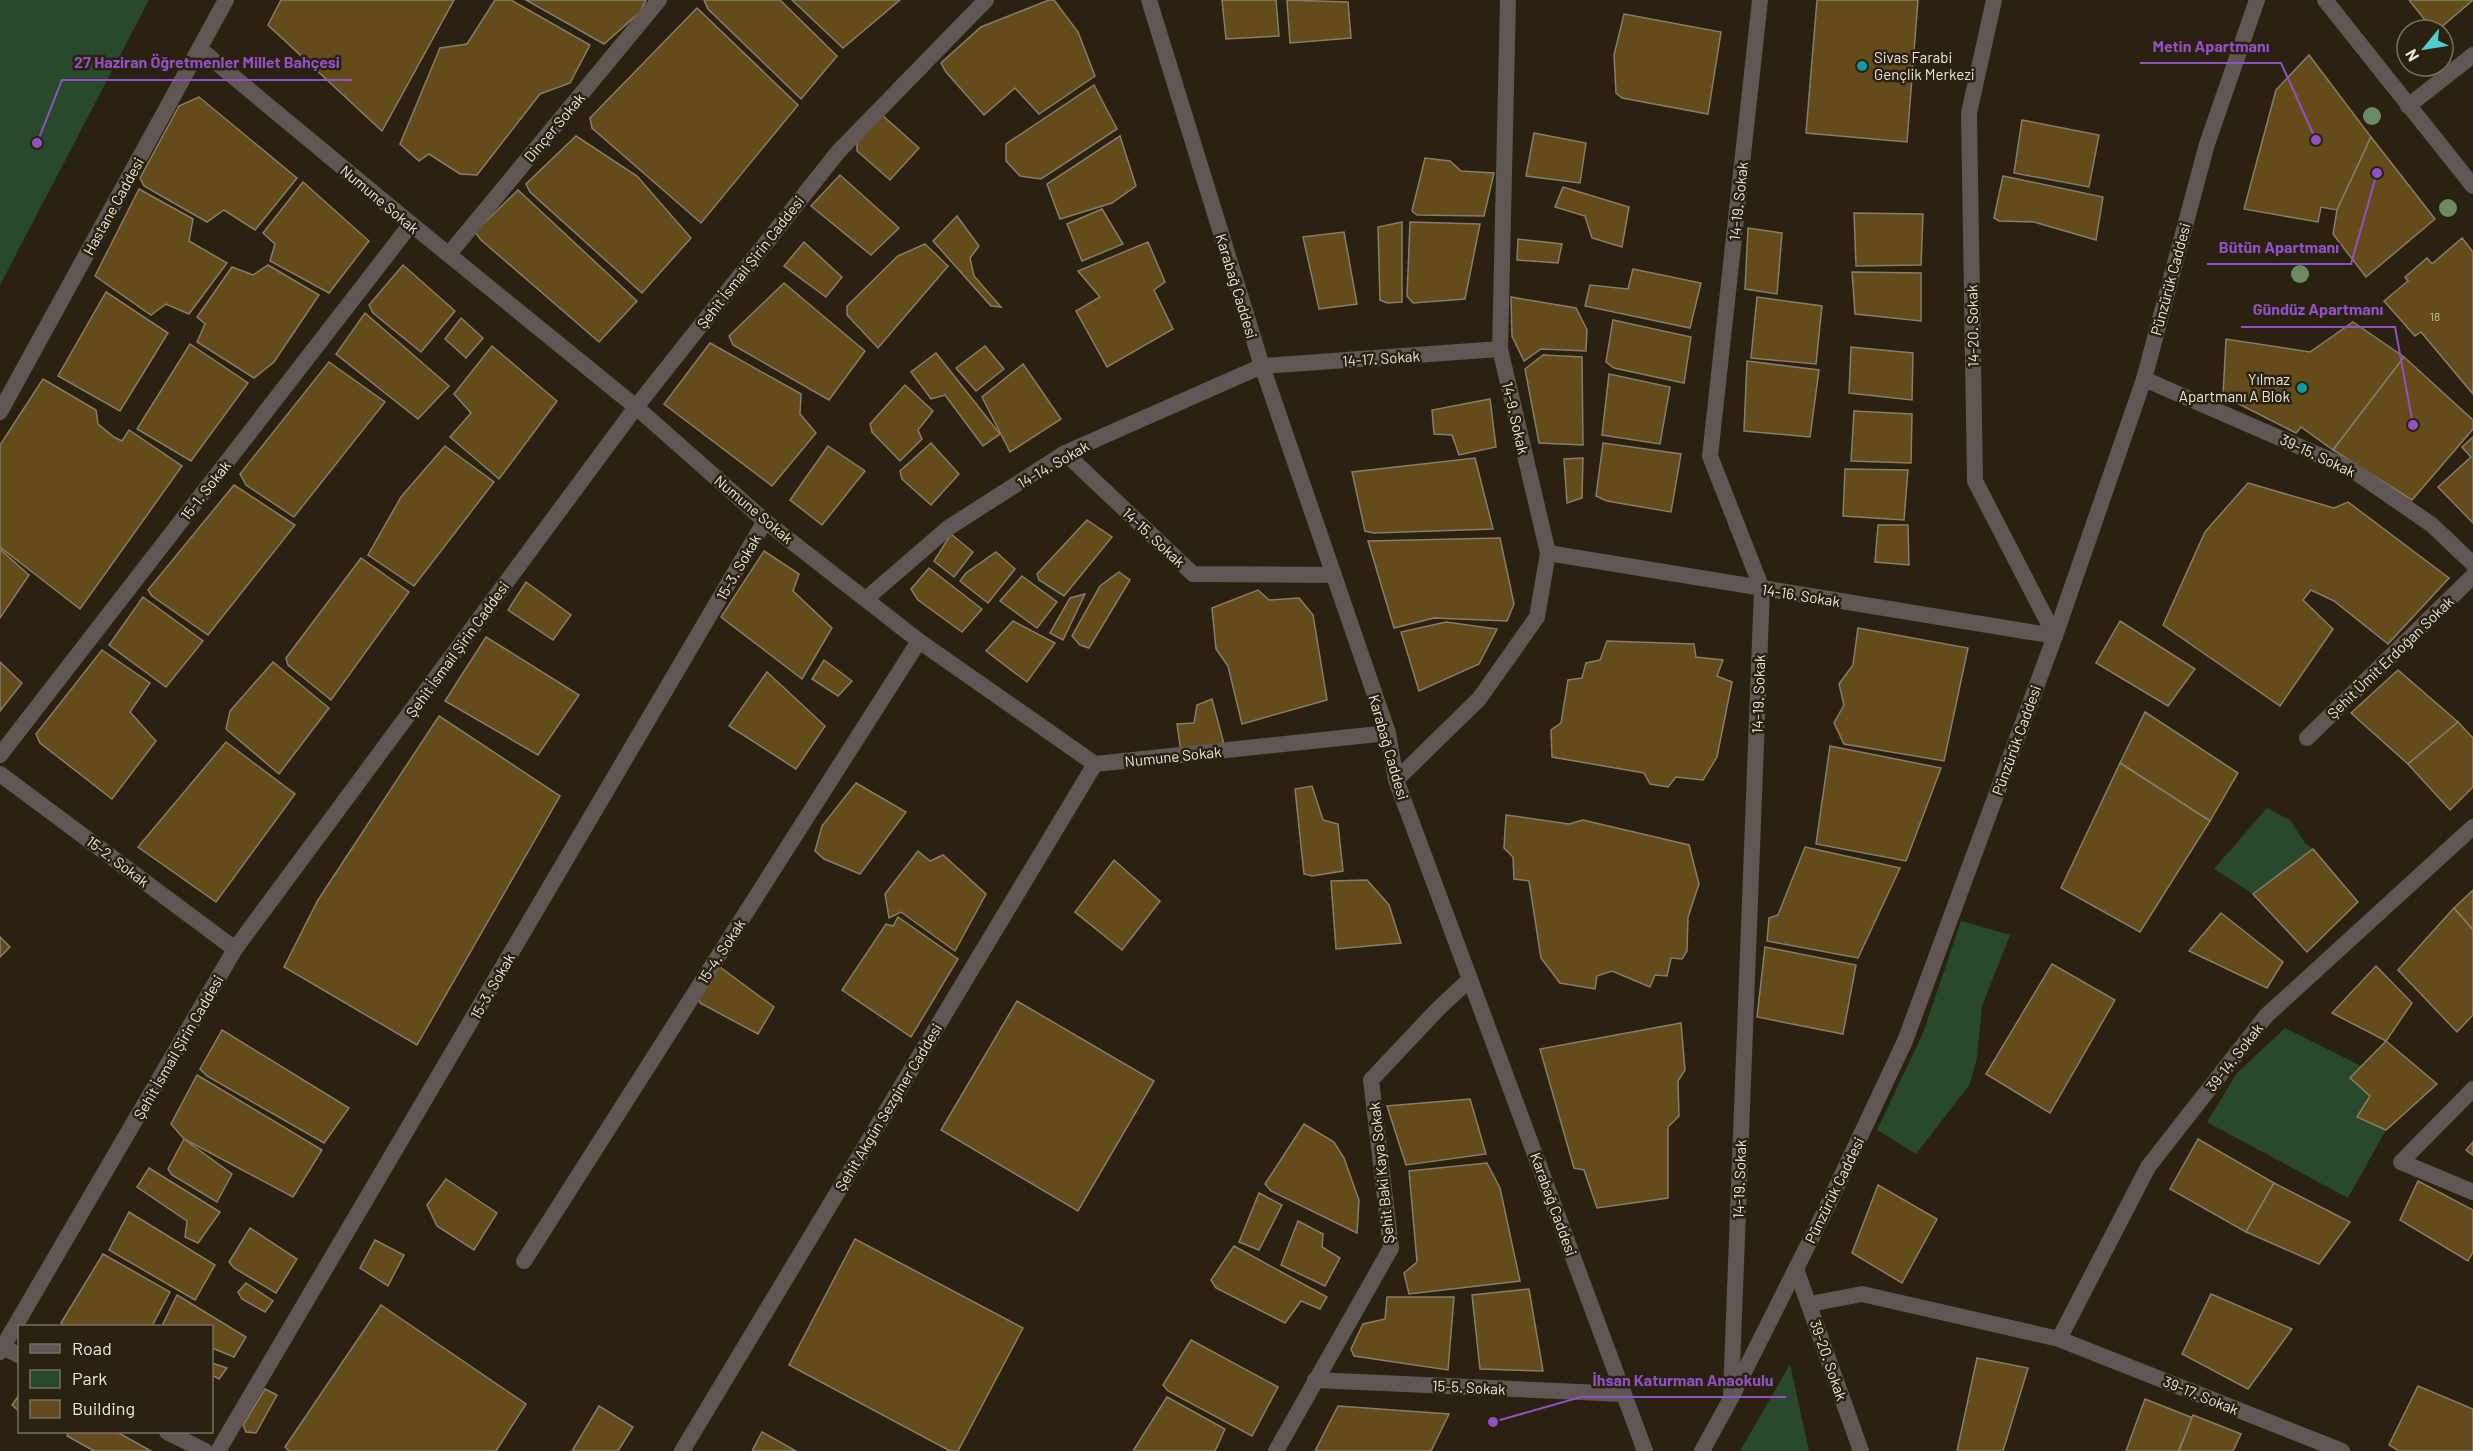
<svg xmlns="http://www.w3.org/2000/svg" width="2473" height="1451" viewBox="0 0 2473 1451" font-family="Barlow,sans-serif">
	<rect width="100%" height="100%" fill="#2a2111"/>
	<!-- green -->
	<g fill="#28492c">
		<path d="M0 0H149L0 285Z"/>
		<path d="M2267 808 2290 820 2305 843 2313 849 2253 894 2214 869Z"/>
		<path d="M1961 921 2010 935 1982 1006 1977 1058 1970 1084 1916 1154 1877 1130 1923 1033Z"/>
		<path d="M2285 1028 2361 1066 2350 1078 2370 1096 2358 1117 2386 1130 2348 1198 2207 1122 2237 1073Z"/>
		<path d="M1790 1364 1809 1451H1740Z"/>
	</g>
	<!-- building -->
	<g fill="#634c1a" stroke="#877d6a" stroke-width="1.5">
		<path d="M281 0H454L382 131 268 25Z"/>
		<path d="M495 0H511L590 45 570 83 540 94 477 175 460 174 429 154 419 161 400 144 440 48 467 44Z"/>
		<path d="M526 0H646L640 12 604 44Z"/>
		<path d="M704 0H780L837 56 801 99 708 9Z"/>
		<path d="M792 0H900L843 48Z"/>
		<path d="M1049 0H1054L1078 32 1095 76 1039 114 1015 88 984 115 946 72 941 63 981 27Z"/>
		<path d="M1222 0H1276L1279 36 1226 39Z"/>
		<path d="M1287 0 1348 2 1351 38 1290 43Z"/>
		<path d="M1817 0H1918L1907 142 1806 133Z"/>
		<path d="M2409 0H2473L2438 30H2433Z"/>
		<path d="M697 8 798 105 701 223 592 128 590 118Z"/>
		<path d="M1624 14 1721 32 1708 114 1622 98 1616 93 1614 55Z"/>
		<path d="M2309 55 2371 137 2337 210 2321 207 2318 222 2244 209 2276 90Z"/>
		<path d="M1094 85 1117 129 1041 179 1020 176 1006 161V144Z"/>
		<path d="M199 97 297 178 255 230 224 210 207 222 144 186 140 178 179 106Z"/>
		<path d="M881 114 919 148 890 180 857 151V141Z"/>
		<path d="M2022 120 2099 135 2089 187 2014 173Z"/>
		<path d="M1534 133 1586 143 1580 183 1526 176Z"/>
		<path d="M576 136 637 176 691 238 642 293 530 192 526 184Z"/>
		<path d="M1120 136 1136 186 1112 203 1060 219 1047 184Z"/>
		<path d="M2371 137 2435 219 2366 277 2333 234 2337 210Z"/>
		<path d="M1425 158 1450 161 1461 171 1494 173 1484 216 1417 215 1412 211Z"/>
		<path d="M840 175 899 228 871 255 811 206Z"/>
		<path d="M2003 176 2103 197 2096 240 2034 222 1999 221 1994 218Z"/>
		<path d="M303 182 369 241 329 293 270 261 275 244 263 233Z"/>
		<path d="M1563 187 1629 207 1622 247 1592 238 1585 216 1555 207Z"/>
		<path d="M139 189 193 219 189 241 227 263 189 314 166 304 151 315 95 276Z"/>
		<path d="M518 190 637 301 599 342 481 240 475 232Z"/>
		<path d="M1102 209 1123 244 1082 261 1067 224Z"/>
		<path d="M1854 213 1923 214 1921 265 1856 266Z"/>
		<path d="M957 216 979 246 970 258 974 276 1001 307 991 306 933 241Z"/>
		<path d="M1402 222V302L1387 303 1380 300 1378 227Z"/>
		<path d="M1410 222 1480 224 1465 299 1413 303 1407 296Z"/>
		<path d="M1748 228 1782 233 1777 294 1745 289Z"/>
		<path d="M1344 232 1357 304 1319 309 1303 237Z"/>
		<path d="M2462 238 2473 252V394L2421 332 2415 336 2384 301 2408 281 2405 277 2427 258 2432 264Z"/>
		<path d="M1518 239 1562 244 1558 263 1517 260Z"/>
		<path d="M804 242 842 277 826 297 784 266Z"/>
		<path d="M1148 242 1165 282 1154 290 1173 329 1107 367 1076 311 1100 297 1078 271Z"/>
		<path d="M925 244 948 266 878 348 847 315V306L898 256Z"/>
		<path d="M268 265 319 295 274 362 254 378 197 342 205 324 197 317 232 267 253 275Z"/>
		<path d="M403 265 455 311 421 352 373 313 369 305Z"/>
		<path d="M1633 269 1701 283 1690 328 1585 306 1590 285 1628 289Z"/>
		<path d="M1852 272 1921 273V321L1855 314Z"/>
		<path d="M784 283 865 351 829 400 733 345 729 336Z"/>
		<path d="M106 292 168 333 120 411 58 376Z"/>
		<path d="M1511 297 1576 308 1587 330 1586 351 1541 349 1524 361 1512 336Z"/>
		<path d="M1757 297 1822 306 1816 364 1751 358Z"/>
		<path d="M365 313 449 386 418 419 336 354Z"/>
		<path d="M461 318 483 338 466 358 445 339Z"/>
		<path d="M1613 320 1691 337 1684 383 1614 368 1606 362Z"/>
		<path d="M2353 322 2404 357 2333 450 2301 427 2296 433 2223 396 2226 339 2310 352Z"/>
		<path d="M710 343 801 394 800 414 816 433 772 486 664 404Z"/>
		<path d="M190 344 248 383 191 461 137 429Z"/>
		<path d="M492 346 557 401 499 479 450 437 471 413 454 394Z"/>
		<path d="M985 346 1004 369 976 391 956 368Z"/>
		<path d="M1851 347 1913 353 1912 400 1849 393Z"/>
		<path d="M936 353 1000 434 983 446 945 395 931 399 911 372Z"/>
		<path d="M1543 355 1582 357 1583 445 1539 443 1525 369Z"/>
		<path d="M2404 357 2473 420V429L2412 500 2333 450Z"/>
		<path d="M1747 361 1819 370 1810 437 1744 431Z"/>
		<path d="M329 362 385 402 294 517 246 485 240 474Z"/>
		<path d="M1023 364 1061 419 1010 452 982 397Z"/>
		<path d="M1609 374 1670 387 1660 444 1602 435Z"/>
		<path d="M43 379 96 410 98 424 114 437 122 441 129 430 182 466 80 609 0 547V445Z"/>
		<path d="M905 385 933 411 918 430 922 439 900 461 872 432 870 424Z"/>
		<path d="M1490 399 1496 447 1459 455 1452 435 1434 434 1432 410Z"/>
		<path d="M1854 411 1912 414 1911 463 1851 461Z"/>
		<path d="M2473 437V523L2438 487 2471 457 2462 447Z"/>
		<path d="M931 443 959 474 931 505 902 479 900 471Z"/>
		<path d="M1603 443 1681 454 1671 512 1607 501 1596 496Z"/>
		<path d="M445 446 494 482 414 586 368 555 401 497Z"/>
		<path d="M828 446 865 471 822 525 790 500Z"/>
		<path d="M1475 458 1493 529 1374 533 1365 531 1352 472Z"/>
		<path d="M1583 458 1582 498 1567 503 1564 459Z"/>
		<path d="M1845 469 1908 470 1904 520 1843 516Z"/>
		<path d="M2248 483 2334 508 2348 502 2449 578 2388 644 2334 601 2311 590 2303 600 2333 629 2280 706 2163 625 2205 532Z"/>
		<path d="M234 485 295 525 208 635 152 596 148 590Z"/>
		<path d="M1087 520 1112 537 1064 596 1039 580 1037 574Z"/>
		<path d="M1878 525H1908L1909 565 1875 562Z"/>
		<path d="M951 534 973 552 954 577 934 561Z"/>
		<path d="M1500 538 1514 604 1507 621 1434 618 1394 628 1368 541Z"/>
		<path d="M0 549 29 575 0 618Z"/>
		<path d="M764 551 799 574 793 591 832 628 802 679 721 617Z"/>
		<path d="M996 552 1015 569 988 603 960 581 966 573Z"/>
		<path d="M361 558 409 592 331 700 288 665 286 658Z"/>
		<path d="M929 568 982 609 962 632 918 600 911 589Z"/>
		<path d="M1119 572 1130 580 1089 648 1080 645 1072 636 1100 586Z"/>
		<path d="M1022 576 1057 602 1037 628 1000 601Z"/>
		<path d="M526 582 571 615 553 640 508 610Z"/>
		<path d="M1258 590 1269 600 1299 598 1313 615 1327 700 1242 724 1228 666 1216 649 1212 608Z"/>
		<path d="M1085 594 1063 640 1050 633 1070 598Z"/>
		<path d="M143 597 203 641 166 687 109 645Z"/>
		<path d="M1013 621 1055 643 1027 682 986 651Z"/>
		<path d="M2120 621 2195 669 2168 706 2096 663Z"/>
		<path d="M1446 622 1497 629 1479 664 1419 691 1401 632Z"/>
		<path d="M1858 628 1968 648 1944 761 1844 744 1834 723 1844 705 1839 684 1853 665Z"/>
		<path d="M486 637 579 695 538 755 445 701Z"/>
		<path d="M1607 641 1694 644 1696 657 1723 660 1717 676 1732 682 1717 757 1703 780 1676 777 1668 787 1650 784 1644 773 1552 757 1551 730 1561 723 1568 680 1582 678 1586 663 1600 660Z"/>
		<path d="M102 650 150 683 130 712 156 741 112 799 40 743 36 734Z"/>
		<path d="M824 660 852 681 838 696 812 679Z"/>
		<path d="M0 662 22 683 0 711Z"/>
		<path d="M273 662 329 708 279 774 226 729 230 711Z"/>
		<path d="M2398 670 2458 722 2408 764 2351 713Z"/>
		<path d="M767 672 825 726 796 769 729 726Z"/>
		<path d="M1212 699 1225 748 1181 752 1177 724 1194 723 1197 705Z"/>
		<path d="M2145 712 2238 773 2210 821 2120 763Z"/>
		<path d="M439 716 560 796 417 1045 284 967 318 900Z"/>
		<path d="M2458 722 2473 738V787L2450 810 2408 764Z"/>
		<path d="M226 742 295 794 216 902 138 847Z"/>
		<path d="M1830 746 1941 768 1906 861 1816 844Z"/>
		<path d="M2120 763 2210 821 2140 932 2061 888Z"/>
		<path d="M856 783 906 812 860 874 824 859 815 851 822 826Z"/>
		<path d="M1312 786 1323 820 1338 824 1343 871 1312 876 1304 874 1295 789Z"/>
		<path d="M1506 815 1569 824 1583 820 1689 845 1699 884 1688 917 1687 951 1682 959 1671 958 1667 976 1655 975 1650 987 1612 971 1597 976 1595 989 1560 983 1541 958 1529 881 1514 879 1513 857 1504 848Z"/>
		<path d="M1805 847 1900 868 1858 958 1767 941 1769 918 1778 915Z"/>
		<path d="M2313 849 2358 902 2307 952 2253 894Z"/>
		<path d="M918 851 930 861 943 855 986 894 955 951 901 912 889 918 885 894Z"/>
		<path d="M1114 860 1160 901 1122 950 1075 912Z"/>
		<path d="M1367 880 1389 905 1401 943 1336 949 1331 881Z"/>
		<path d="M2473 890V930L2454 908Z"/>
		<path d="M2454 908 2473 930V1015L2457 1032 2398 970Z"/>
		<path d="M2221 913 2283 962 2267 988 2189 951Z"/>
		<path d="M898 917 958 959 911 1037 842 990 886 924 893 926Z"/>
		<path d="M0 937 10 947 0 957Z"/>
		<path d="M1765 947 1856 965 1843 1034 1757 1017Z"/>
		<path d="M2052 964 2115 1000 2050 1113 1986 1074Z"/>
		<path d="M2376 966 2412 1003 2386 1041 2332 1013Z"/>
		<path d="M720 967 774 1007 758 1034 700 1003 698 996Z"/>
		<path d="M1017 1001 1154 1081 1078 1211 941 1130Z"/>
		<path d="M1681 1023 1685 1070 1678 1081 1679 1116 1668 1127V1198L1597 1208 1584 1170 1574 1168 1540 1049Z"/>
		<path d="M222 1030 349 1108 324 1143 207 1076 200 1069Z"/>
		<path d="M2386 1041 2437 1084 2386 1130 2357 1117 2370 1096 2350 1078Z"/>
		<path d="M197 1075 322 1150 293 1197 184 1139 171 1124Z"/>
		<path d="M1470 1099 1486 1154 1406 1165 1387 1106Z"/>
		<path d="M1304 1124 1334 1142 1344 1158 1359 1200 1357 1233 1271 1191 1265 1184Z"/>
		<path d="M184 1139 232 1174 217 1202 172 1175 168 1169Z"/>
		<path d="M2198 1139 2274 1183 2246 1232 2170 1189Z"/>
		<path d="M2473 1142V1155L2466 1150Z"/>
		<path d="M1487 1163 1500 1188 1520 1281 1409 1294 1404 1273 1417 1262 1409 1171Z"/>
		<path d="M149 1168 220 1212 198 1243 185 1237 187 1221 137 1187Z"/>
		<path d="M446 1179 497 1213 474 1250 437 1226 427 1205Z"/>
		<path d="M2418 1181 2473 1210V1252L2468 1261 2400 1220Z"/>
		<path d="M2274 1183 2350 1222 2319 1264 2246 1232Z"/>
		<path d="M1878 1185 1937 1219 1902 1283 1852 1253Z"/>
		<path d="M1259 1193 1282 1205 1259 1250 1239 1242Z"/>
		<path d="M129 1212 215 1265 195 1300 109 1250Z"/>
		<path d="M1298 1221 1323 1234 1322 1247 1340 1258 1325 1286 1281 1265Z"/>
		<path d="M250 1228 297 1259 276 1293 234 1268 229 1262Z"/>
		<path d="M855 1239 1023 1328 958 1451H950L789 1365Z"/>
		<path d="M375 1240 404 1255 388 1286 360 1268Z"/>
		<path d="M1234 1246 1327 1297 1320 1309 1301 1301 1285 1323 1216 1288 1211 1280Z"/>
		<path d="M103 1254 170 1292 152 1326H64L61 1323Z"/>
		<path d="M246 1283 273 1301 265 1312 242 1299 238 1292Z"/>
		<path d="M1529 1289 1543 1371 1480 1369 1472 1295Z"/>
		<path d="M2211 1294 2292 1329 2248 1389 2182 1354Z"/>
		<path d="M177 1295 246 1337 234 1357 212 1348V1326H162Z"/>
		<path d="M1387 1297H1454L1448 1370 1354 1356 1351 1349 1363 1324 1385 1319Z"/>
		<path d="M381 1305 526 1404 496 1451H289L285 1447Z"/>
		<path d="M1191 1340 1278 1387 1252 1436 1168 1391 1163 1385Z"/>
		<path d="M1977 1358 2028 1368 2003 1451H1957Z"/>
		<path d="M212 1363 227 1368 219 1379 212 1375Z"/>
		<path d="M2418 1386 2473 1409V1451H2399L2389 1445Z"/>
		<path d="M265 1389 277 1395 256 1433 246 1432 243 1425Z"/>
		<path d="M20 1394V1412L12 1405Z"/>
		<path d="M1167 1397 1225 1429 1215 1451H1133Z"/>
		<path d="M2145 1399 2193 1418 2178 1451H2126Z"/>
		<path d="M599 1406 633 1427 618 1451H572Z"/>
		<path d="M1338 1406 1449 1414 1431 1451H1315Z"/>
		<path d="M2193 1415 2241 1434 2233 1451H2179Z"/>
		<path d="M69 1432H117L151 1451H94L67 1436Z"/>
		<path d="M762 1432 796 1451H752Z"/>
	</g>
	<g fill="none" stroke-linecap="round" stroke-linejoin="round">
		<!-- minor -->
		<g stroke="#605654" stroke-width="16">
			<path d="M1149 0 1262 366 1388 733 1396 780 1645 1451"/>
			<path d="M1994 0 1969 113 1975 481 2055 636"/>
			<path d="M2325 0 2473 186"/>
			<path d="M200 49 411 224 636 407 765 521 919 641 1095 764 1388 733"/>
			<path d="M2408 106 2473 55"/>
			<path d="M449 254 659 0"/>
			<path d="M2144 379 2351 469 2432 525 2473 564"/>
			<path d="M0 412 226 0"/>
			<path d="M1065 453 1193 574 1334 575"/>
			<path d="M1548 553 2055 636"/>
			<path d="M867 598 948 528 1065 453 1262 366 1500 349"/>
			<path d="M2307 738 2473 576"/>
			<path d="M0 755 411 224"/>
			<path d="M0 774 235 949"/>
			<path d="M1396 780 1479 699 1537 617 1548 553 1500 349 1508 0"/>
			<path d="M2473 1089 2401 1162 2473 1192"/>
			<path d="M524 1261 919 641"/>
			<path d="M1796 1269 1861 1451"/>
			<path d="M1810 1304 1862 1294 2059 1339 2342 1451"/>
			<path d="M2059 1339 2148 1167 2266 1016 2473 827"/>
			<path d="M0 1345 20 1356"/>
			<path d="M0 1352 235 949 636 407 838 152 986 0"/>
			<path d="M1315 1380 1624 1394"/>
			<path d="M1731 1393 1762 589 1710 456 1760 0"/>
			<path d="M167 1432 205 1451"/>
			<path d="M218 1451 765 521"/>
			<path d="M682 1451 1095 764"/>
			<path d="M1276 1451 1391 1248 1371 1080 1438 1009 1470 979"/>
			<path d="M1702 1451 1730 1400 1826 1209 1905 1041 2055 636 2144 379 2207 144 2257 0"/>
		</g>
	</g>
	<!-- trees -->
	<g fill="#6b8a63">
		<circle cx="2372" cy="116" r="9"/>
		<circle cx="2448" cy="208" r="9"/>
		<circle cx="2300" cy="274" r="9"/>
	</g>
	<!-- markers -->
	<g fill="#0f9aa8" stroke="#2a2111" stroke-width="2">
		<circle cx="1862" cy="66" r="6"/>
		<circle cx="2302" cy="388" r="6"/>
	</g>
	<g text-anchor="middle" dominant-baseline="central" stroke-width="5" stroke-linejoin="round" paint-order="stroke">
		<!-- number labels -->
		<g font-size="12" fill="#c9bfab">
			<text x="2435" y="316">18</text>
		</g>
		<!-- poi labels -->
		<g font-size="15" fill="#ebe5db" stroke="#2a2111" text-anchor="start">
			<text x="1874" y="57">Sivas Farabi<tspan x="1874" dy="17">Gençlik Merkezi</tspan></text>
			<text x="2290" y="379" text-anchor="end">Yılmaz<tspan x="2290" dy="17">Apartmanı A Blok</tspan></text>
		</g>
		<!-- street labels -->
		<g font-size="15" fill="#ebe5db" stroke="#2a2111">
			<text transform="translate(554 127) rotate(-50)">Dinçer Sokak</text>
			<text transform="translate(380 199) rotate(40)">Numune Sokak</text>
			<text transform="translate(1738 201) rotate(-84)">14-19. Sokak</text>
			<text transform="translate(113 206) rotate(-61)">Hastane Caddesi</text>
			<text transform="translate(750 262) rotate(-52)">Şehit İsmail Şirin Caddesi</text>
			<text transform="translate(2170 279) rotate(-75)">Pünzürük Caddesi</text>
			<text transform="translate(1237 286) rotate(73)">Karabağ Caddesi</text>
			<text transform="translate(1972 326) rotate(-91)">14-20. Sokak</text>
			<text transform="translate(1381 358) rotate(-4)">14-17. Sokak</text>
			<text transform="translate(1516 418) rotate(77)">14-9. Sokak</text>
			<text transform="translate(2318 455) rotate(25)">39-15. Sokak</text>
			<text transform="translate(1053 464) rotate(-30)">14-14. Sokak</text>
			<text transform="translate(205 490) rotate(-52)">15-1. Sokak</text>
			<text transform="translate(754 509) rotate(40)">Numune Sokak</text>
			<text transform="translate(1154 537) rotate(43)">14-15. Sokak</text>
			<text transform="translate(738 567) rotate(-60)">15-3. Sokak</text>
			<text transform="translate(1801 595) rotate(9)">14-16. Sokak</text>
			<text transform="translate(457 649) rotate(-54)">Şehit İsmail Şirin Caddesi</text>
			<text transform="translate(2390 657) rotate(-44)">Şehit Ümit Erdoğan Sokak</text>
			<text transform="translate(1758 694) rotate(-88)">14-19. Sokak</text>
			<text transform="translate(2016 740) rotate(-70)">Pünzürük Caddesi</text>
			<text transform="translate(1389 747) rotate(74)">Karabağ Caddesi</text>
			<text transform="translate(1173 756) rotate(-6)">Numune Sokak</text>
			<text transform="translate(118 861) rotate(37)">15-2. Sokak</text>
			<text transform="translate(721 951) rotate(-57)">15-4. Sokak</text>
			<text transform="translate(492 986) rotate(-60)">15-3. Sokak</text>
			<text transform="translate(178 1047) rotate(-60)">Şehit İsmail Şirin Caddesi</text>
			<text transform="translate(2234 1057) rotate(-52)">39-14. Sokak</text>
			<text transform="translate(888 1107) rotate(-59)">Şehit Akgün Sezginer Caddesi</text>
			<text transform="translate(1381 1173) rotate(-96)">Şehit Baki Kaya Sokak</text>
			<text transform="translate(1739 1179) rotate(-88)">14-19. Sokak</text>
			<text transform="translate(1834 1190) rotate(-64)">Pünzürük Caddesi</text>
			<text transform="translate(1554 1204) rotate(70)">Karabağ Caddesi</text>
			<text transform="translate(1829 1360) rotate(71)">39-20. Sokak</text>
			<text transform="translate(1469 1387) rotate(3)">15-5. Sokak</text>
			<text transform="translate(2201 1395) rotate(22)">39-17. Sokak</text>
		</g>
	</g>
	<!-- callouts -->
	<path fill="none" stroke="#9151c5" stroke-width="2" d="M2316 140L2281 63H2140M37 143L62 80H352M2377 173L2351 264H2207M2413 425L2395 327H2241M1493 1422L1581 1397H1786"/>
	<g fill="#9151c5" stroke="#2a2111" stroke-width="2">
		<circle cx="2316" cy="140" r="6"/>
		<circle cx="37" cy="143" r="6"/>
		<circle cx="2377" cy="173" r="6"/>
		<circle cx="2413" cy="425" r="6"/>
		<circle cx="1493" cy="1422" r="6"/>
	</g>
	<g font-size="16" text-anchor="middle" font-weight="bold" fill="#9151c5" stroke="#2a2111" stroke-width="5" stroke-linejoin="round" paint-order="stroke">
		<text x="2211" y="52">Metin Apartmanı</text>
		<text x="207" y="68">27 Haziran Öğretmenler Millet Bahçesi</text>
		<text x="2279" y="253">Bütün Apartmanı</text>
		<text x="2318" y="315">Gündüz Apartmanı</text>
		<text x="1683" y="1386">İhsan Katurman Anaokulu</text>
	</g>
	<!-- legend -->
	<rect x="18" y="1325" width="195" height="108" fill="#2a2111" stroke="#776f62" stroke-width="1.5"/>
	<rect x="30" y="1344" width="30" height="9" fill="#605654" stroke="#776f62" stroke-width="1.5"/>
	<text x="72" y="1355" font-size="18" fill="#ebe5db">Road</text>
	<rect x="30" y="1370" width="30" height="18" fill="#28492c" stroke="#776f62" stroke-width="1.5"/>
	<text x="72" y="1385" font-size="18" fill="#ebe5db">Park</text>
	<rect x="30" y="1400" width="30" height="18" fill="#634c1a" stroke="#776f62" stroke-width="1.5"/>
	<text x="72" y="1415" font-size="18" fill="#ebe5db">Building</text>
	<!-- north arrow -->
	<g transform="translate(2425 48) rotate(240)"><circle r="28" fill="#2a2111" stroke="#776f62" stroke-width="1.5"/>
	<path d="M0-4.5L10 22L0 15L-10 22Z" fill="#52cdcf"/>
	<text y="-9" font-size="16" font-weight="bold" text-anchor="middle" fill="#ebe5db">N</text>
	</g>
</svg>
